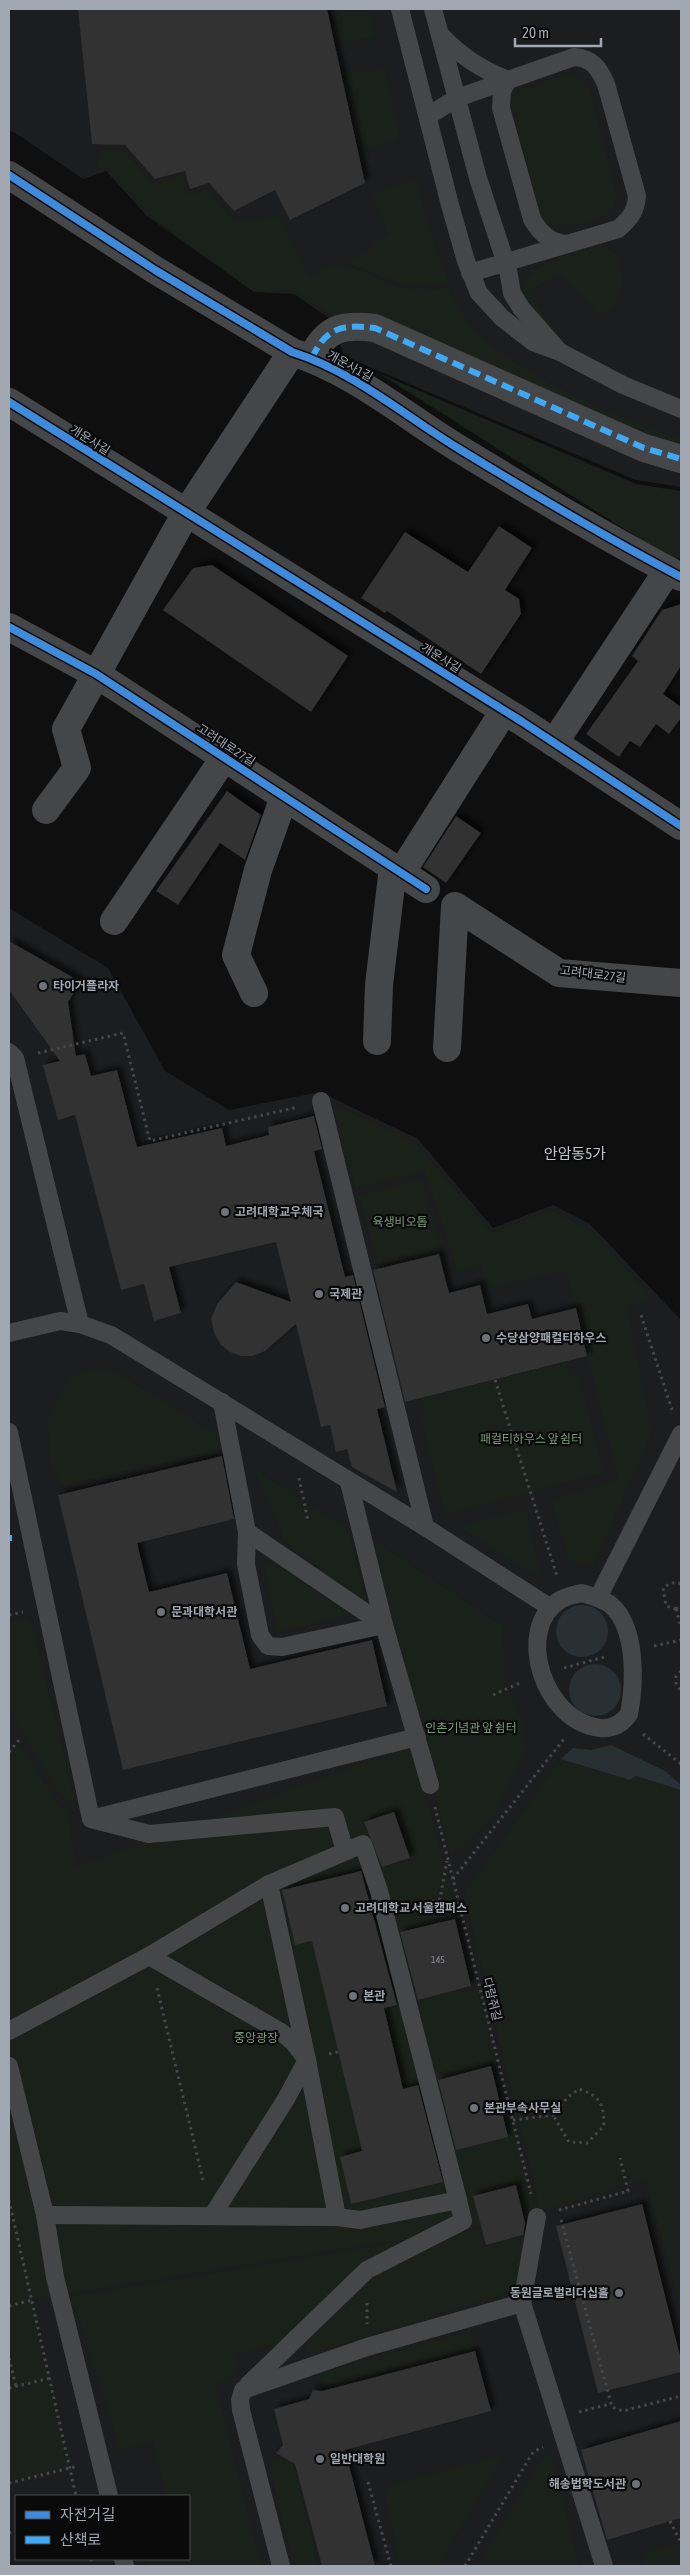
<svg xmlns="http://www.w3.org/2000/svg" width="690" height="2575" viewBox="0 0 690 2575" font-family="'Asap Condensed','Noto Sans KR',sans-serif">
	<defs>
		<filter id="shadow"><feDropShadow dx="4.5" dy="-4.5" stdDeviation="2.5" flood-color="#0009"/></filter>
	</defs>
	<rect width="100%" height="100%" fill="#0f0f10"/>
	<!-- built -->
	<g fill="#1c1d1e" fill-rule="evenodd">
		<path d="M9 9H681V487L636 480 344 356 332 320 294 294 254 292 147 216 106 171 83 179 14 132 9 131Z"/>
		<path d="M9 908 108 968 165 1071 229 1110 320 1092 418 1139 493 1228 553 1205 590 1224 681 1320V2566H9ZM16 2496H189V2559H16Z"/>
	</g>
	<!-- green -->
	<g fill="#1a201a">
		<path d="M331 9H368L376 38 338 42Z"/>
		<path d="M384 68 400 133 397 141 359 150 344 74Z"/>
		<path d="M571 73 585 82 590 90 617 196C615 203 613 209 608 214 602 220 562 229 553 226 546 224 543 219 539 213L511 105 513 96 518 90Z"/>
		<path d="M100 149 124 150 154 185 183 174 188 195 209 190C231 225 242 224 280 216L310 277C345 250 365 276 400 287 414 291 433 288 448 288 454 300 461 313 470 324 513 374 619 418 681 439V445L641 436 385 317 352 311 333 317 292 290 254 292 148 214 106 166 96 170Z"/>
		<path d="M417 180 435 247 450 284 403 285 346 263 373 247 371 242 388 234 371 192Z"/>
		<path d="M599 247H606L619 256C623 278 627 298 607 313H598L560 274 527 292 559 333C548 327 541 320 533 310 530 307 525 303 523 299 513 266 577 251 599 247Z"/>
		<path d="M380 374 636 484 681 491V559L665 555Z"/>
		<path d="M337 1105 416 1143 491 1232 552 1210 589 1230 646 1290V1303L627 1306 652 1433 594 1565 578 1564 569 1559 550 1500 618 1479 566 1271 487 1289 480 1265 457 1271 424 1171 355 1188 333 1107Z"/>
		<path d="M421 1178 441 1248 379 1267 358 1196Z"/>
		<path d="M559 1335 570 1375 578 1373 604 1473 445 1514 419 1415 425 1413 414 1375Z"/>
		<path d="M102 1368 120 1374 218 1435 219 1450 62 1486 49 1462 48 1418 68 1377 84 1370Z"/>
		<path d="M254 1468 348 1530 367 1601 286 1544Z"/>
		<path d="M526 1508 543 1581 462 1529 463 1525Z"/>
		<path d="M368 1536 503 1626 505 1682 525 1729 526 1751 493 1818 451 1858Z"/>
		<path d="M272 1562 351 1615 277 1633 264 1563Z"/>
		<path d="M30 1616 77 1810 59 1794 9 1710V1621Z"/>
		<path d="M19 1743 59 1805 68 1810 76 1867 413 1745 537 2217 32 2300 70 2468 9 2483V1757Z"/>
		<path d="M561 1759 630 1780 636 1776 681 1790V2309L645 2180 540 2212 464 1893Z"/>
		<path d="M530 2221 514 2291 306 2355 305 2336 236 2354 239 2373 216 2385 261 2566H148L146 2559H189V2496H166L153 2442 118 2451 109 2412 71 2296Z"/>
		<path d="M471 2331 475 2348 323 2389 320 2374 322 2372Z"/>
		<path d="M501 2455 502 2459 438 2566H400L385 2495 387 2489 392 2484Z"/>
		<path d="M551 2455 580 2566H477L539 2463 545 2456Z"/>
		<path d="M276 2459H289L293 2464 319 2566H293L269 2465Z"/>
		<path d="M681 2542V2566H645L642 2553Z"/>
	</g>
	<!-- water -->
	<g fill="#283034">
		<circle cx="582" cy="1631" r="26"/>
		<circle cx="595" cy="1690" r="26"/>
		<path d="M611 1745 665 1771 681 1785V1790L636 1776 630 1780 561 1759 573 1748 591 1750Z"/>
	</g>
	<!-- building -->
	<g fill="#303032" filter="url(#shadow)">
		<path d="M78 9H327L365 183 290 220 275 190 234 211 209 183 190 189 185 171 155 179 125 145 92 144Z"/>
		<path d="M499 526 532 548 505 590 519 599 521 614 481 674 387 611 385 613 361 598 405 532 468 572Z"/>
		<path d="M212 565 348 656 311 712 163 610 193 568Z"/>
		<path d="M681 604V666L663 694 681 707V718L669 734 656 724 640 747 630 741 619 757 586 734 638 661 632 656 662 610Z"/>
		<path d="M227 791 261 815 245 860 220 843 178 905 156 891Z"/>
		<path d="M456 816 481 833 446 883 423 867Z"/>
		<path d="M9 941 81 982 68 1002 76 1056 85 1054 91 1076 117 1070 137 1147 222 1128 226 1146 269 1135 268 1127 314 1116 322 1149 314 1151 345 1277 353 1275 385 1407 377 1409 397 1492 352 1467 347 1449 336 1452 330 1425 321 1427 296 1324 265 1351 253 1356H241L230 1352 221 1345 215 1335 211 1319 217 1304 236 1282 291 1302 276 1242 169 1267 181 1313 154 1321 144 1284 121 1290 75 1115 58 1120 43 1065 60 1061 9 990Z"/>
		<path d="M439 1254 449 1293 480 1285 487 1314 528 1304 532 1319 576 1308 587 1356 405 1402 373 1270Z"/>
		<path d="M222 1456 234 1519 137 1543 149 1592 227 1573 250 1669 372 1640 387 1706 123 1770 58 1495Z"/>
		<path d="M394 1812 410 1858 382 1867 364 1822Z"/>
		<path d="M361 1871 397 2005 384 2008 403 2089 418 2085 443 2182 351 2204 340 2157 362 2151 312 1941 295 1945 282 1890Z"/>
		<path d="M455 1919 471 1986 418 2000 400 1932Z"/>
		<path d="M491 2066 508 2137 456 2150 438 2080Z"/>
		<path d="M516 2185 525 2223 523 2235 486 2245 473 2196Z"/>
		<path d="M642 2204 681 2360V2372L598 2393 556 2226Z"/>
		<path d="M475 2351 491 2411 345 2450 375 2566H322L295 2464 276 2453 283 2445 274 2409 309 2399 313 2390 322 2391Z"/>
		<path d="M681 2421V2518L607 2540 581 2450Z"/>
	</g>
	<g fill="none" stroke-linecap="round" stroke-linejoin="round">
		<!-- path -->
		<g stroke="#45474a" stroke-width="3" stroke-dasharray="2.5 4" stroke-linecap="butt">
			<path d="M38 1053 123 1033 150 1141 298 1107"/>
			<path d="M641 1315 673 1413"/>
			<path d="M495 1380 557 1576"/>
			<path d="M299 1478 308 1521"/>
			<path d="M676 1609 666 1606 663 1588 671 1583H679L681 1586"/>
			<path d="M676 1609 681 1627"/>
			<path d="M676 1609 681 1604"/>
			<path d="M9 1615 23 1612"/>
			<path d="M654 1646 681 1640"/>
			<path d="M564 1668 608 1656"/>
			<path d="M681 1671 676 1676V1683L681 1691"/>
			<path d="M493 1695 520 1683"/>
			<path d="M643 1734 681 1764"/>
			<path d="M9 1752 19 1740"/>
			<path d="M435 1807 531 2194"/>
			<path d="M453 1879 564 1739"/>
			<path d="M408 1907 411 1909 440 1899 447 1861"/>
			<path d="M157 1988 204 2184"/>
			<path d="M329 2054 338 2052"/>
			<path d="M513 2120 553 2115 568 2097 579 2089C600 2096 604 2104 604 2126L587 2143 569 2142 553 2115"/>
			<path d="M9 2200 76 2496"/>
			<path d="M559 2210 628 2191 620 2158"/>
			<path d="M561 2220 612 2407 623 2411 681 2396"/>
			<path d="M367 2303V2324"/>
			<path d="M9 2306 32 2300"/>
			<path d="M9 2358 16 2386"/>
			<path d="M9 2388 51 2378"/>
			<path d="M579 2412 610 2404"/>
			<path d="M368 2482 391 2566"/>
			<path d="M9 2483 78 2466"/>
			<path d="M670 2521 681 2543"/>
			<path d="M9 2533 16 2531"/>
			<path d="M91 2559 92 2566"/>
			<path d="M465 2566 533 2452 543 2447"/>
		</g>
		<!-- lane -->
		<g stroke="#444648" stroke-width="18">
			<path d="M400 9 450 205 466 261 479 293 502 318 533 342 560 352 623 385 681 409"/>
			<path d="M433 9 478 178 508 270 512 293 521 308 558 350"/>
			<path d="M441 35C460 56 482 70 508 80"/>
			<path d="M508 80 502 91 501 108 532 219C540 233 550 243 567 244"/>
			<path d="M428 116 457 98 574 57C592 58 599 68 606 84L637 196C636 211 630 219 618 229L470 273"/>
			<path d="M9 1052 15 1058 80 1324"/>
			<path d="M321 1101 425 1527"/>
			<path d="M9 1333 60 1321 80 1324 111 1335 425 1527 551 1608"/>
			<path d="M222 1402 247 1532 246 1564 260 1635 268 1646 282 1647 384 1625"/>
			<path d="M9 1432 91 1819 149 1834 335 1817 345 1851"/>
			<path d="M349 1482 384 1625 430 1785"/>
			<path d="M247 1532 384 1625"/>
			<path d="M582 1593C592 1596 603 1599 611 1605 637 1628 635 1683 629 1714 622 1724 612 1729 600 1728 543 1722 514 1628 560 1600 566 1596 575 1595 582 1593Z"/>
			<path d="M598 1598 681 1434"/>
			<path d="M95 1818 417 1737"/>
			<path d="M149 1956 281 2032 294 2043 307 2060 286 2099 212 2216"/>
			<path d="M9 2031 149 1956 269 1884 363 1844 379 1891 458 2200 360 2220 337 2217"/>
			<path d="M9 2066 45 2215 55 2277 109 2496"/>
			<path d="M45 2215 337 2217 307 2060 269 1884"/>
			<path d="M537 2217 522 2303 604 2566"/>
			<path d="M248 2385 367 2270 463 2221 458 2200"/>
			<path d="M123 2559 125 2566"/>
			<path d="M281 2566 241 2410 240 2400 243 2390 367 2347 522 2303"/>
		</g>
		<!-- street -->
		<g stroke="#444648" stroke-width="28">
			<path d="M9 175 155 270 292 352C355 372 406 417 461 450 533 494 607 538 681 577"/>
			<path d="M312 358C326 327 343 324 375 328L644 448 681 459"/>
			<path d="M9 402 521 721 681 826"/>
			<path d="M9 627 96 674 426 889"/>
			<path d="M554 743 668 570"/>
			<path d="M46 810 77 768 66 729 186 513 292 352"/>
			<path d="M401 873 504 711"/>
			<path d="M114 921 224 758"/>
			<path d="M254 993 236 955 258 870 284 797"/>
			<path d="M377 1041 379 985 393 868"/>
			<path d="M447 1048 455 906 559 973 681 983"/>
		</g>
		<!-- quiet -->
		<g stroke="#3fa9f5" stroke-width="6" stroke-dasharray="12 6" stroke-linecap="butt">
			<path d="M312 358C326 327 343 324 375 328L644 448 681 459"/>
			<path d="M9 1538H12"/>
		</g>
		<!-- cycleway casing -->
		<g stroke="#0a0a0b" stroke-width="11">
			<g id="cycleway">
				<path d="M9 175 155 270 292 352C355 372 406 417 461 450 533 494 607 538 681 577"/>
				<path d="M9 402 521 721 681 826"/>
				<path d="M9 627 96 674 426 889"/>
			</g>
		</g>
		<!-- cycleway -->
		<use href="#cycleway" stroke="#408adc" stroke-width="8"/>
	</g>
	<!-- markers -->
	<g fill="#6e7279" stroke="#0a0a0b" stroke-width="2">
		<circle cx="43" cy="986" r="5"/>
		<circle cx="225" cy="1212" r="5"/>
		<circle cx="319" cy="1294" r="5"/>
		<circle cx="486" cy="1338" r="5"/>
		<circle cx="161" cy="1612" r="5"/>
		<circle cx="345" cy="1908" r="5"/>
		<circle cx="353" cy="1996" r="5"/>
		<circle cx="474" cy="2108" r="5"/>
		<circle cx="619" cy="2293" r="5"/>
		<circle cx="320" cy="2459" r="5"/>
		<circle cx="636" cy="2484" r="5"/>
	</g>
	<g text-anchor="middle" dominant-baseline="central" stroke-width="4.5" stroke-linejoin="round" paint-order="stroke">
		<!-- number labels -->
		<g font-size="10" fill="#858a91">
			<text x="438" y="1959">145</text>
		</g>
		<!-- street labels -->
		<g font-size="12" fill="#a1a8b1" stroke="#0a0a0b">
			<text transform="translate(350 366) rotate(29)">개운사1길</text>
			<text transform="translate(90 440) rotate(32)">개운사길</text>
			<text transform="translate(441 658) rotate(32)">개운사길</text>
			<text transform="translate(226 745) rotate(33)">고려대로27길</text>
			<text transform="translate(593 974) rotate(7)">고려대로27길</text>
			<text transform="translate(492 1999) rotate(76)">다람쥐길</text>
		</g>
		<!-- poi labels -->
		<g font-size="12" font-weight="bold" fill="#a1a8b1" stroke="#0a0a0b" text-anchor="start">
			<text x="53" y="986">타이거플라자</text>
			<text x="235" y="1212">고려대학교우체국</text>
			<text x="329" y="1294">국제관</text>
			<text x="496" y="1338">수당삼양패컬티하우스</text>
			<text x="171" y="1612">문과대학서관</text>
			<text x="355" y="1908">고려대학교 서울캠퍼스</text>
			<text x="363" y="1996">본관</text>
			<text x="484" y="2108">본관부속사무실</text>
			<text x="609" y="2293" text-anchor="end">동원글로벌리더십홀</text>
			<text x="330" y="2459">일반대학원</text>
			<text x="626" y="2484" text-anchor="end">해송법학도서관</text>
		</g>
		<!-- park labels -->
		<g font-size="12" fill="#7a9b78" stroke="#0a0a0b">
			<text x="400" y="1222">육생비오톱</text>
			<text x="531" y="1439">패컬티하우스 앞 쉼터</text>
			<text x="471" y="1728">인촌기념관 앞 쉼터</text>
			<text x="256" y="2038">중앙광장</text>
		</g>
		<!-- quarter labels -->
		<g font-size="15" fill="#c2c6cd" stroke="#0a0a0b">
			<text x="575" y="1153">안암동5가</text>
		</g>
	</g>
	<!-- border -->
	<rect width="690" height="2575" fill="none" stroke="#a1a8b1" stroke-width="20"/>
	<!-- legend -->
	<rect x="15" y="2495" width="175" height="65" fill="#0a0a0b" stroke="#46494d"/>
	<rect x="25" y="2511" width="25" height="8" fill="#408adc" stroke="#46494d"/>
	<text x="60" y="2520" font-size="15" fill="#a1a8b1">자전거길</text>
	<rect x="25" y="2536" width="25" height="8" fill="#3fa9f5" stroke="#46494d"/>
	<text x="60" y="2545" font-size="15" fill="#a1a8b1">산책로</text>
	<!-- scale -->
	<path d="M515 38v8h86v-8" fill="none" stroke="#a1a8b1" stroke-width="2.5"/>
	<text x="522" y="38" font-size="15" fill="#a1a8b1" stroke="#0a0a0b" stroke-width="4" paint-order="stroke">20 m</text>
</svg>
